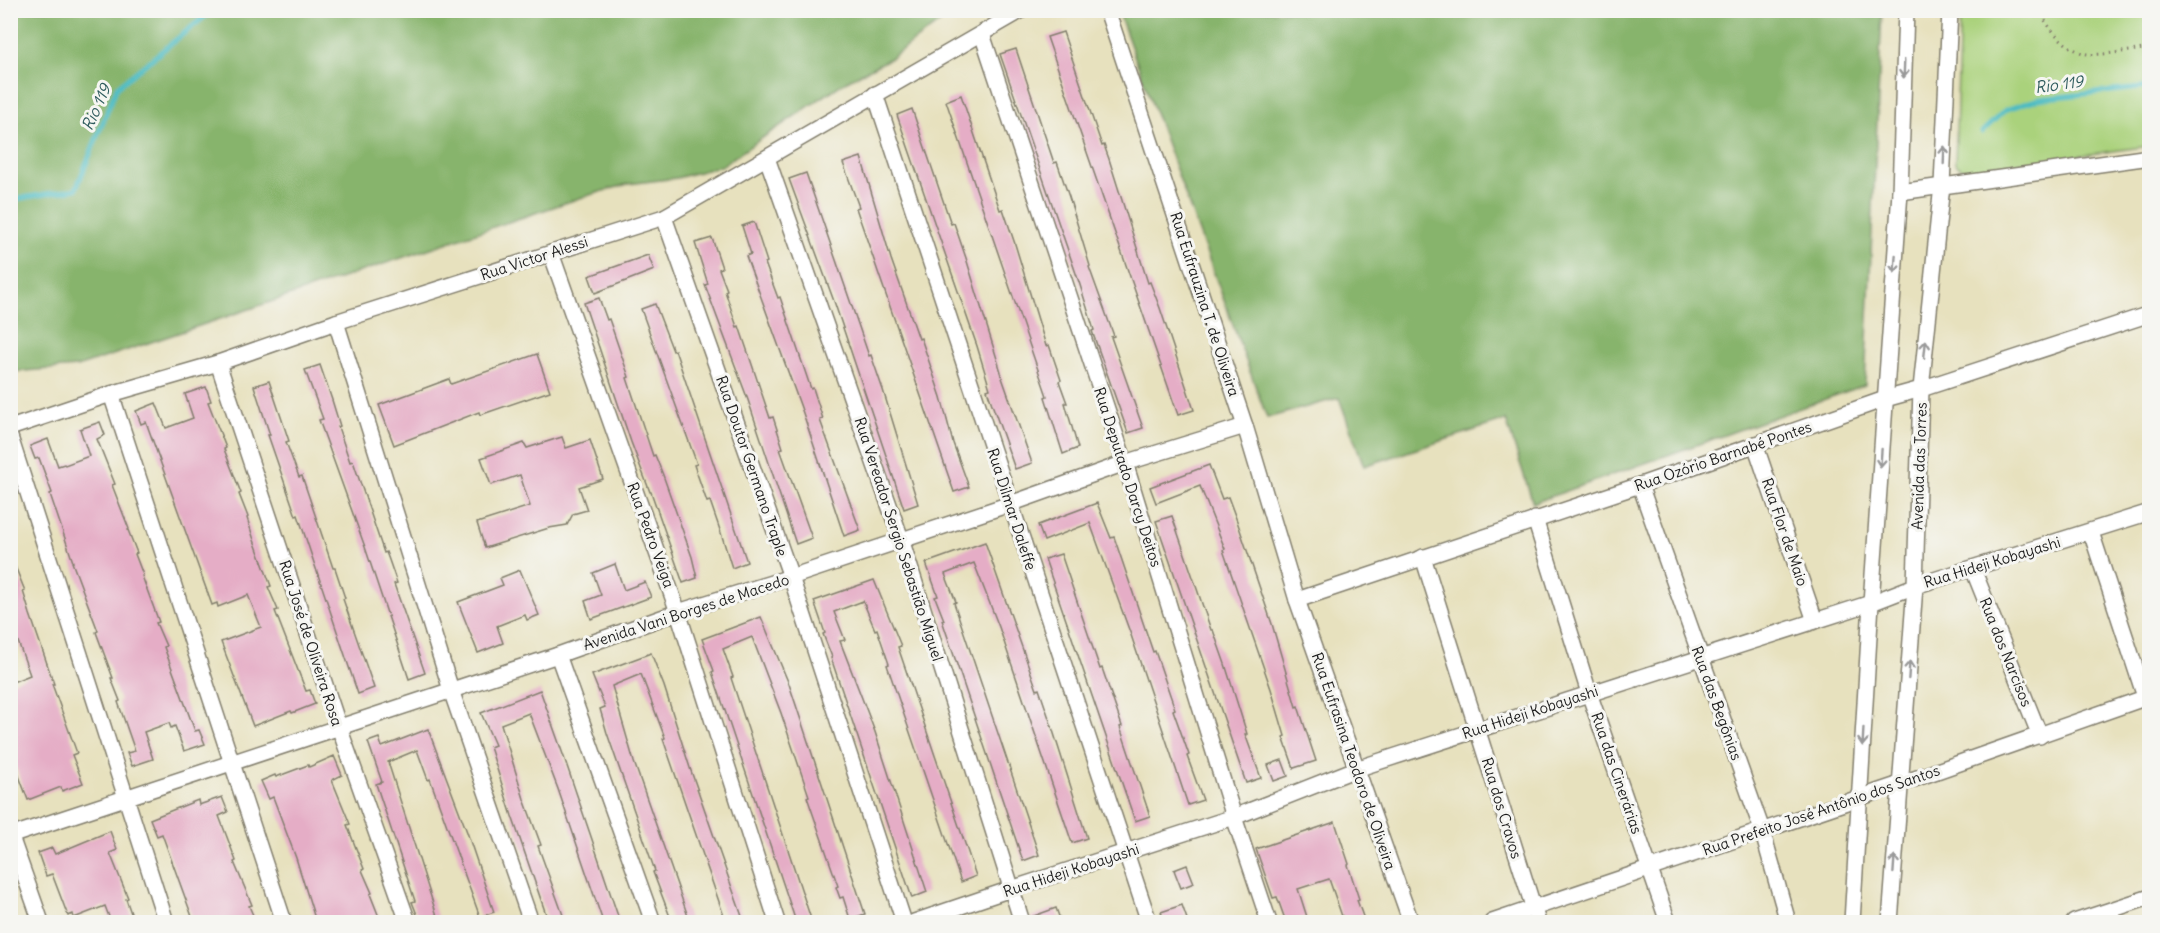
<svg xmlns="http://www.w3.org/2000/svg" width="2160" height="933" viewBox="0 0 2160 933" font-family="Delius,sans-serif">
	<rect width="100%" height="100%" fill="#f6f6f2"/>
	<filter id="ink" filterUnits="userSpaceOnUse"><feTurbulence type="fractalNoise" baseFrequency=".0167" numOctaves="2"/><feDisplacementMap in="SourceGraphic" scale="12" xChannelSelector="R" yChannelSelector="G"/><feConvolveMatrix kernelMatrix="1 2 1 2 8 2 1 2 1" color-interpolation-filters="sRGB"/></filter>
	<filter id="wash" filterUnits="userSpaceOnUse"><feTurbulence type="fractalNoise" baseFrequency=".008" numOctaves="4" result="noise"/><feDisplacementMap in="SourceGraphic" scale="24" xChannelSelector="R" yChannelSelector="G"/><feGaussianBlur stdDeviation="1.35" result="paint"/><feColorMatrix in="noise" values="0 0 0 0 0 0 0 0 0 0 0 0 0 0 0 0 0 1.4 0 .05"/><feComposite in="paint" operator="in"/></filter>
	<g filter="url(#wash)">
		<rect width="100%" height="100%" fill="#e7e1be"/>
		<!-- green -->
		<path fill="#aad27c" stroke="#63774c" stroke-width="1.5" d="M1960 11H2149V146L1966 171 1955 164Z"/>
		<!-- forest -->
		<g fill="#87b46c" stroke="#526844" stroke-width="1.5">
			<path d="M11 10H956V11L889 59 845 82 721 166 677 178 628 184 583 197 77 367 11 372Z"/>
			<path d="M1118 11H1882L1865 385 1533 503 1506 420 1364 466 1339 398 1267 418Z"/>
		</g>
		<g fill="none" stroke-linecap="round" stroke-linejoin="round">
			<!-- stream -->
			<g stroke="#4cbbc2" stroke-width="5">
				<path d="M1982 132 2005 110 2038 99 2150 87"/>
				<path d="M10 200 76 189 117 87 213 10"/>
			</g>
		</g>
		<g id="blocks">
			<!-- building -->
			<g fill="#e5adc6">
				<path d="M1063 32 1102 146 1104 145 1109 159 1148 283 1150 282 1160 308 1194 410 1178 415 1047 37Z"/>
				<path d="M1016 49 1054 163 1057 162 1069 197 1090 266 1089 267 1114 336 1111 337 1143 428 1128 433 1092 331 1094 330 1080 285 1000 54Z"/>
				<path d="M961 95 1000 210 1003 209 1015 244 1046 346 1049 345 1061 380 1059 381 1067 403H1065L1078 448 1063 454 1045 397 1047 396 946 101Z"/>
				<path d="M912 109 951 224 954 223 966 258 1001 372H1000L1032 463 1015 469 987 390 990 389 977 346 897 115Z"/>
				<path d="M861 157 891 259 919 339 921 338 941 397 953 443 969 487 954 492 856 208 859 207 843 163Z"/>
				<path d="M806 173 869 356 871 355 883 390 918 504 904 509 835 304 789 179Z"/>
				<path d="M754 222 767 262 765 263 778 298 780 297 783 306 811 389 813 388 823 419 820 420 860 530 844 536 803 413 746 256 751 254 742 226Z"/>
				<path d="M712 238 722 268 719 269 727 290 725 291 737 327 739 326 770 418 773 417 783 448 780 449 812 538 796 544 748 400 705 285 708 284 695 243Z"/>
				<path d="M648 255 654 270 595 293 589 276Z"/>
				<path d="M599 298 607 320 609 319 621 354 629 377 627 378 653 456 655 455 663 475 692 557 697 578 683 583 651 492H650L631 442 584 303Z"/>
				<path d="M655 304 673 351 675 350 747 562 732 568 721 533 710 501 707 502 694 465 697 464 641 309Z"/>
				<path d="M537 354 550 391 480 415 479 412 394 445 379 405 449 379 451 384Z"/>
				<path d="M320 365 332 400 340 426 338 427 350 462 353 461 384 553 386 552 389 560 397 583 394 584 425 673 409 679 365 547 319 420 323 419 305 370Z"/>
				<path d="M269 381 289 441 286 442 299 477 302 476 333 568H335L345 598 343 599 374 688 358 694 298 515 296 516 268 435H270L254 386Z"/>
				<path d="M206 387 211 401 208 402 226 448 224 449 241 493 239 494 248 517 247 518 254 540 271 586 268 587 278 610 275 611 306 691 310 690 315 704 292 713 291 711 253 726 221 642 261 627 248 595 218 607 217 603 212 605 146 422 141 424 136 411 156 403 166 428 193 418 185 394Z"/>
				<path d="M100 422 105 435 97 439 115 484 112 485 129 529 128 530 137 553 135 554 143 575 142 576 159 622 156 623 166 646 164 647 195 731 199 730 205 744 184 751 175 726 171 728 169 723 144 732 153 759 132 766 127 753 135 751 118 702 120 701 111 678H113L96 632 98 631 72 562H73L50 494 52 493 39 458 35 459 30 446 48 439 58 466 64 464 65 465 89 456 80 429Z"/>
				<path d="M562 437 566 448 590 440 603 479 579 487 587 510 573 514 567 525 549 528 485 548 477 523 530 506 520 475 491 485 481 458 524 443 527 448Z"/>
				<path d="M1209 465 1222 499 1228 497 1237 521 1272 624 1296 707 1298 706 1316 761 1294 768 1283 737 1285 736 1271 689 1223 550 1225 549 1200 486 1156 503 1150 487Z"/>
				<path d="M1097 503 1111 538 1114 537 1153 652 1155 651 1167 686 1175 709 1173 710 1189 755 1187 756 1203 800 1188 805 1131 635 1090 523 1044 541 1038 525Z"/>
				<path d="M1172 516 1211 630H1213L1225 664 1247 734H1245L1261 778 1246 783 1156 521Z"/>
				<path d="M985 542 1037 690 1039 689 1051 724 1087 838 1072 843 999 627 974 563 945 574 956 602 954 603 1039 855 1023 861 942 620H944L935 597 938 596 926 563Z"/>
				<path d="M1061 554 1100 669 1102 668 1114 703 1122 726 1120 727 1150 816 1135 821 1045 559Z"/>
				<path d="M11 556 25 591H23L30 614 54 684H52L77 753 72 755 83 783 62 791 61 787 28 800 10 752V683L30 675 10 619Z"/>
				<path d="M615 564 624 590 645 582 651 597 591 619 585 601 601 595 593 573Z"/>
				<path d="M520 570 539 615 527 620 525 615 497 626 503 643 478 653 458 602 503 585 500 578Z"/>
				<path d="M874 580 901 646 898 647 976 876 961 882 887 665 889 664 877 629 875 630 863 601 834 612 845 640 840 641 875 732 927 892 912 898 831 658 832 657 823 634 825 633 814 601Z"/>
				<path d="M761 617 789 684 865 914 850 919 843 897 840 898 836 887 838 886 807 797 809 796 781 713 752 637 723 649 733 677 731 678 812 922H796L712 672 714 671 702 639Z"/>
				<path d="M651 653 664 686 690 768 744 922H726L663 739 665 738 641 674 612 686 634 762 690 922H672L653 872 655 871 607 733 600 709 605 707 592 675Z"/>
				<path d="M540 690 565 760 620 922H603L558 789 529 713 501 724 524 799 541 845 538 846 563 915 548 920 512 816 490 747 495 745 481 713Z"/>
				<path d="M428 729 467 832 494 912 480 917 430 779 428 780 417 750 388 762 439 922H420L412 902 415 901 376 784 382 782 368 742 379 738 382 747Z"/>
				<path d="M334 756 342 775 332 780 350 824 347 825 364 869 362 870 372 893 370 894 381 922H316L296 858 273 797 269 799 261 781 275 775 276 777 308 765 309 767Z"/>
				<path d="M1282 760 1288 776 1274 781 1268 765Z"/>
				<path d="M222 797 228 812 219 816 236 861 234 862 252 905 249 906 256 922H194L162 834 157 836 150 819 198 800 199 805Z"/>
				<path d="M1335 822 1349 864 1348 865 1359 899 1357 900 1365 922H1344L1329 879 1298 889 1307 917 1286 922 1277 897 1273 898 1256 849Z"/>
				<path d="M110 831 117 850 110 853 128 898 126 899 134 922H111L105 906 74 918 73 914 68 916 52 874 46 876 38 853 52 848 55 854Z"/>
				<path d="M1187 865 1194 883 1181 888 1174 870Z"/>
				<path d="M1182 905 1188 922H1165L1161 912Z"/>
				<path d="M1056 908 1061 922H1032L1031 917Z"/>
			</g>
		</g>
	</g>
	<g filter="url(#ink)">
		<use href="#blocks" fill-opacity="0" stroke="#827e6d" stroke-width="1.5"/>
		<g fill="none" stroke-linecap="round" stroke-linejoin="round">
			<!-- street casing -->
			<g stroke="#827e6d" stroke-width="18">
				<g id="street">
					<path d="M1107 10 1245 426 1297 600 1411 922"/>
					<path d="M982 34 1125 463 1234 817 1269 922"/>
					<path d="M875 94 1149 922"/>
					<path d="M767 158 901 539 1022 922"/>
					<path d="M1900 192 2150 157"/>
					<path d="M664 217 791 577 904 922"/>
					<path d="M551 253 678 612 777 922"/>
					<path d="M336 322 451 690 531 922"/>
					<path d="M218 363 339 727 408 922"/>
					<path d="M111 394 284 922"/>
					<path d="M10 428 111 394 218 363 336 322 664 217 1022 10"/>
					<path d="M10 437 166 922"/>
					<path d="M1755 444 1815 621"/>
					<path d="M1640 485 1762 830 1788 922"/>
					<path d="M1535 519 1589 693 1668 922"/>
					<path d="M2091 532 2145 697"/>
					<path d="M1423 557 1538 922"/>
					<path d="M1973 569 2040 736"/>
					<path d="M1297 600 1640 485 1885 399 1921 389 2150 314"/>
					<path d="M558 655 653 922"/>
					<path d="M10 834 41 922"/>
					<path d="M10 836 558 655 678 612 791 577 1010 504 1125 463 1245 426"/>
					<path d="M914 922 1011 889 1234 817 1356 769 1871 603 1915 586 2150 512"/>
					<path d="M1492 922 1900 784 2150 696"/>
					<path d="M1852 922 1871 603 1900 192 1906 10"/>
					<path d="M1890 922 1915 586 1921 389 1942 185 1950 10"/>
					<path d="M2074 922 2150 897"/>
				</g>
			</g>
			<!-- path -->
			<path stroke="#827e6d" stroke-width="3" stroke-dasharray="1.5 4.5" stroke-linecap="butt" d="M2039 10C2048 28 2066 50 2087 54 2099 56 2136 50 2150 48"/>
			<!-- street -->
			<use href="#street" stroke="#fff" stroke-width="15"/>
		</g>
		<!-- one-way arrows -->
		<defs><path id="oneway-shaft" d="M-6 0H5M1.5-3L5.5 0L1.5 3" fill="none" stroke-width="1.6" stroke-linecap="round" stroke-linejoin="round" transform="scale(1.5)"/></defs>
		<g stroke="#999">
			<use href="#oneway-shaft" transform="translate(1904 69) rotate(92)"/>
			<use href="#oneway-shaft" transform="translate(1944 155) rotate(-88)"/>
			<use href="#oneway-shaft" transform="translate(1895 264) rotate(94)"/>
			<use href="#oneway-shaft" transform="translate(1925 349) rotate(-84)"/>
			<use href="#oneway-shaft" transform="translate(1881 458) rotate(94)"/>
			<use href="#oneway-shaft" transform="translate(1909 670) rotate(-86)"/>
			<use href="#oneway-shaft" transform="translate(1863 737) rotate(93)"/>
			<use href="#oneway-shaft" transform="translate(1894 864) rotate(-86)"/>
		</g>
	</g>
	<g text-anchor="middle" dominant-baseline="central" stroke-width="6" stroke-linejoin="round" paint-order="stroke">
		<!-- street labels -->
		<g font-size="15" fill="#1c1c1c" stroke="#f6f6f2">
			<text transform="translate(534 258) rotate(-18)">Rua Victor Alessi</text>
			<text transform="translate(1205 304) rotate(72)">Rua Eufrauzina T. de Oliveira</text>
			<text transform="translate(1723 456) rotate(-19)">Rua Ozório Barnabé Pontes</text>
			<text transform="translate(752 466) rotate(71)">Rua Doutor Germano Traple</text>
			<text transform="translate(1919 466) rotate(-88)">Avenida das Torres</text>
			<text transform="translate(1128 477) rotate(72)">Rua Deputado Darcy Deitos</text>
			<text transform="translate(1012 509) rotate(72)">Rua Dilmar Daleffe</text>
			<text transform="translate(1785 532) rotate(71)">Rua Flor de Maio</text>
			<text transform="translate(651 535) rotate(70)">Rua Pedro Veiga</text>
			<text transform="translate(899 539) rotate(72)">Rua Vereador Sergio Sebastião Miguel</text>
			<text transform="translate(1992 562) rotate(-17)">Rua Hideji Kobayashi</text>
			<text transform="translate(686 612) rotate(-18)">Avenida Vani Borges de Macedo</text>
			<text transform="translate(311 643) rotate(72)">Rua José de Oliveira Rosa</text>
			<text transform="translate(2006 652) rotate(68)">Rua dos Narcisos</text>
			<text transform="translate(1717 703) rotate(70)">Rua das Begônias</text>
			<text transform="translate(1530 712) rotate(-18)">Rua Hideji Kobayashi</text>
			<text transform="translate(1354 761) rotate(71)">Rua Eufrasina Teodoro de Oliveira</text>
			<text transform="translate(1617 773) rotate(71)">Rua das Cinerárias</text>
			<text transform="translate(1502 808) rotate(73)">Rua dos Cravos</text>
			<text transform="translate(1821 810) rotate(-19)">Rua Prefeito José Antônio dos Santos</text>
			<text transform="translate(1071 870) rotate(-18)">Rua Hideji Kobayashi</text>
		</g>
		<!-- water labels -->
		<g font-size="16" font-style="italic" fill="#2f5c5e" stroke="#f6f6f2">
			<text transform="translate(2059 84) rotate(-8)">Rio 119</text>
			<text transform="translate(96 107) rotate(-66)">Rio 119</text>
		</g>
	</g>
	<!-- margin -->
	<rect width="2160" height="933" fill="none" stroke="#f6f6f2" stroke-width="36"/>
</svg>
